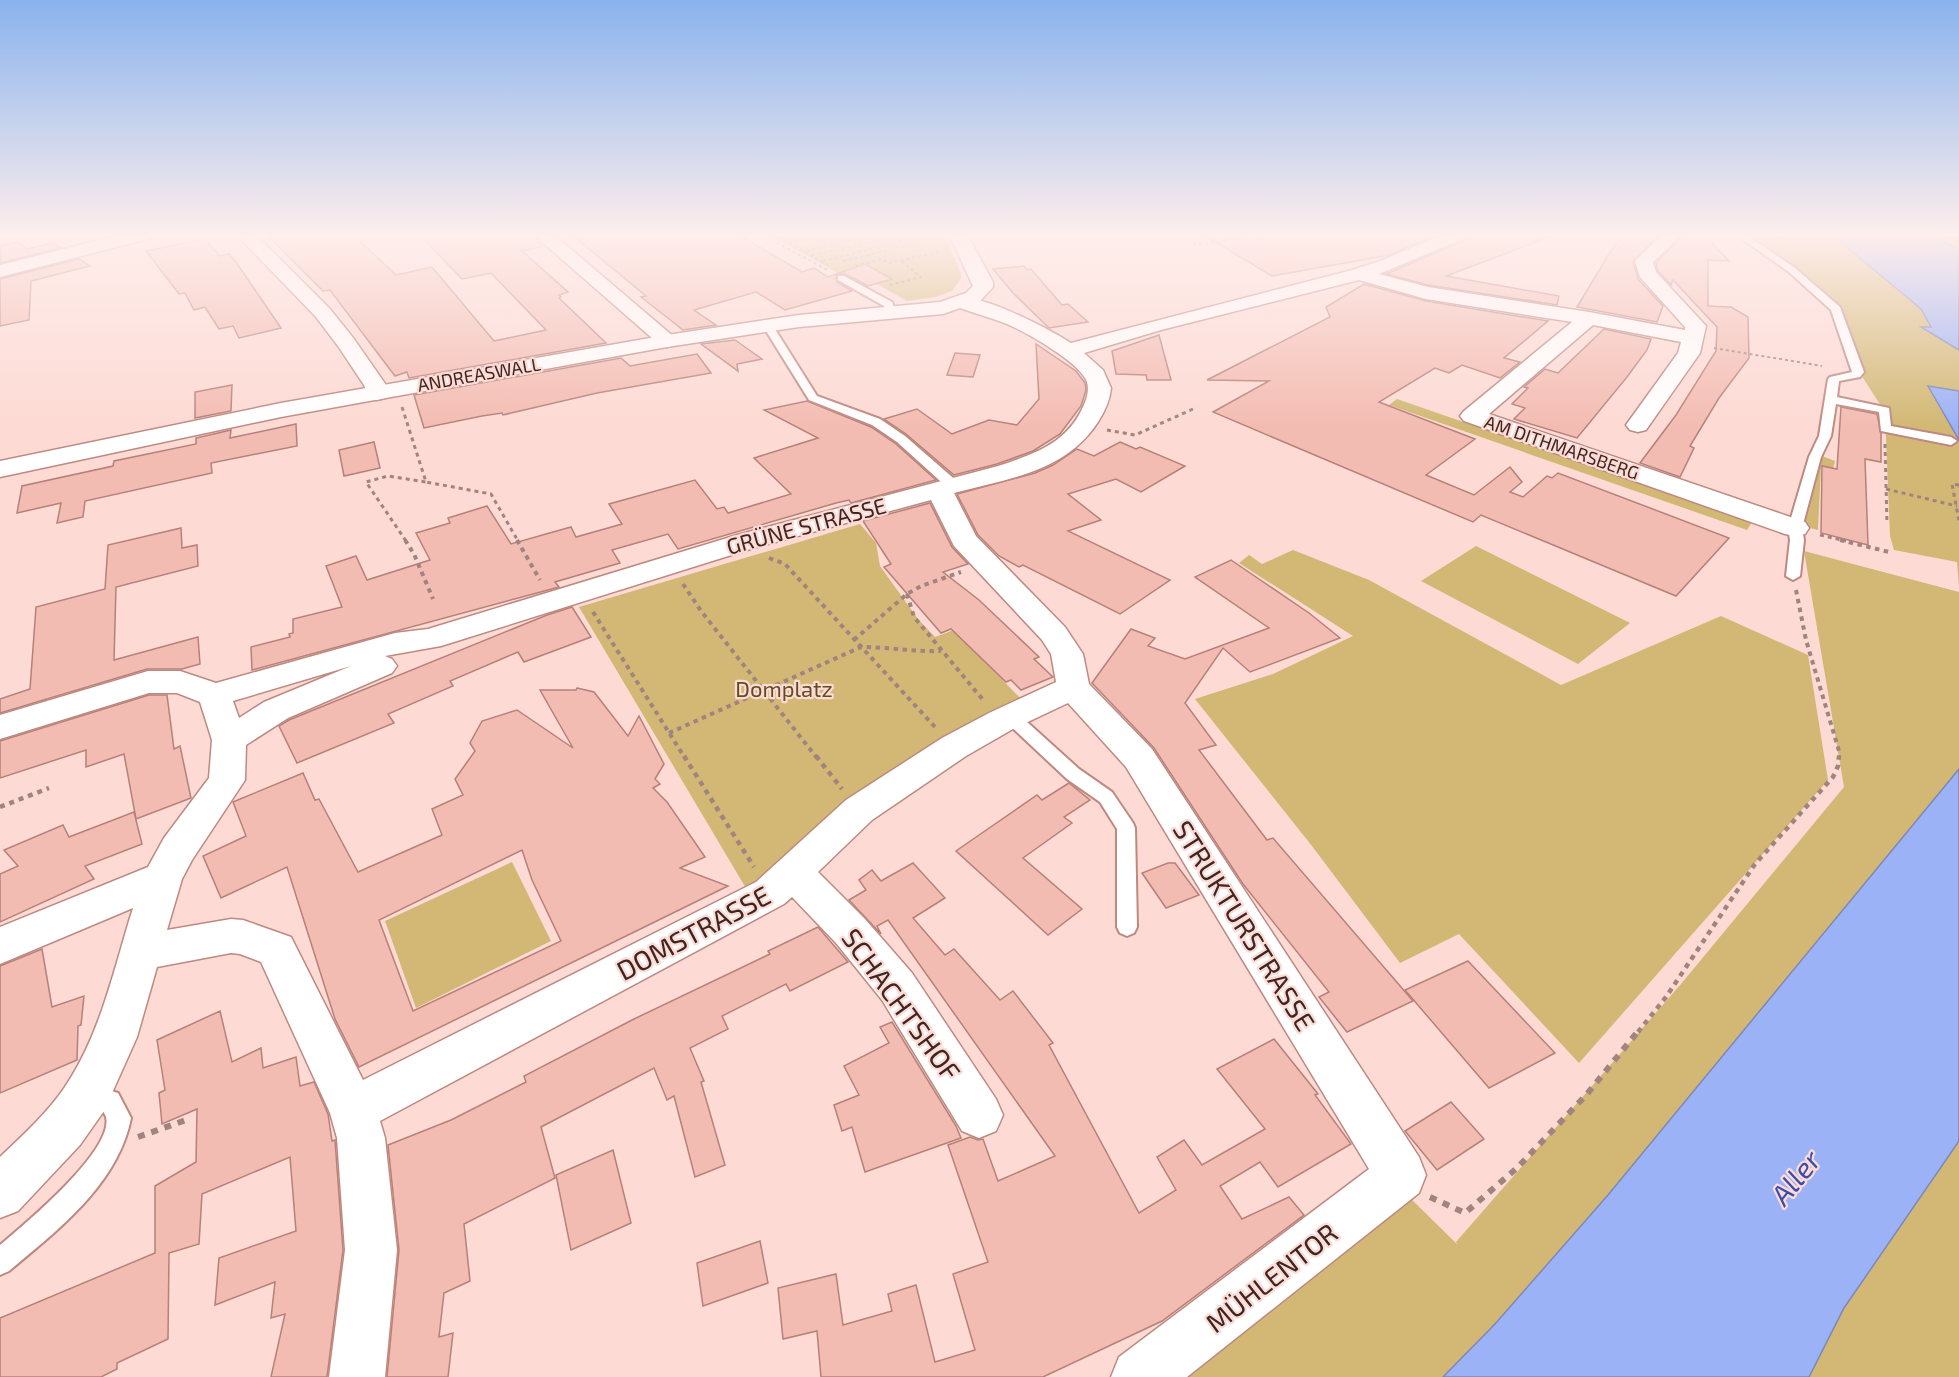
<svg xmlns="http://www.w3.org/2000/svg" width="1959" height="1377" viewBox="0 0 1959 1377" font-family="'Exo 2',sans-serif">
	<rect width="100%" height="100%" fill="#fddad4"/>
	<!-- green -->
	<g fill="#d2b874">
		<path d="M767 234H945L962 277 952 291 935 297 907 301 866 278 854 282Z"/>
		<path d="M1742 234H1959V587L1957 562 1894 550 1890 536 1885 412 1863 378 1833 305Z"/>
		<path d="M1397 399 1752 522 1747 530 1389 405Z"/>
		<path d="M1817 454 1835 461 1833 468 1821 466 1818 530 1798 525Z"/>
		<path d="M860 524 876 543 880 566 918 619 935 637 954 630 1022 700 750 895 579 607Z"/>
		<path d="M1476 546 1630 623 1578 664 1421 581Z"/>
		<path d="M1293 550 1369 580 1561 685 1721 616 1808 655 1828 780 1579 1063 1459 934 1400 963 1312 846 1195 699 1273 674 1353 636 1239 563 1249 555 1262 564Z"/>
		<path d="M1804 551 1959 592V1377H1178L1407 1195 1458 1245 1456 1242 1681 984 1844 787Z"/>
		<path d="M512 862 551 941 416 1008 385 921Z"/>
	</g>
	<!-- water -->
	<g fill="#9bb2f7" stroke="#7e88b7" stroke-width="1.5">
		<path d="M1831 234H1959V237L1939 238 1959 250V350L1921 327H1931L1921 309Z"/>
		<path d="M1928 386 1959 391V440Z"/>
		<path d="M1959 769V1141L1844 1308 1809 1377H1443L1495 1324 1608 1195Z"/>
	</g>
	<!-- building -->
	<g fill="#f3bcb2" stroke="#b58178" stroke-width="1.5" fill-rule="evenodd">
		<path d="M266 234H352L396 275 432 267 494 341 546 330 491 273 462 279 419 234H531L544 246 522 251 568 292 559 295 561 297 559 298 606 343 409 378 407 372 395 376 330 290 323 291Z"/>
		<path d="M571 234H737L802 272 814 268 828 277 865 264 892 279 868 286 845 274H838L836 276 837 282 852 291 785 310 756 292 694 310 716 325 683 330 641 297 646 296Z"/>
		<path d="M1202 234H1438L1390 255 1272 276Z"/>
		<path d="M1470 234H1552V236L1446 276 1559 296 1557 305 1428 285 1386 274 1466 240Z"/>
		<path d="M1625 234H1660L1633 262 1638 279 1663 306 1657 322 1577 307 1612 249Z"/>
		<path d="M1684 234H1703L1729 261 1708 260V306L1731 307 1748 317 1749 358 1719 398 1690 446 1694 448 1680 477 1640 463 1676 415 1716 351 1717 327 1673 280 1671 285 1658 271 1656 263Z"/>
		<path d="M205 239 220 256 229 254 236 262 281 328 239 338 233 326 219 329 205 307 194 310 185 293 179 294 146 251Z"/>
		<path d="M18 242 27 249 52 243 61 248 0 263V246Z"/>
		<path d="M79 259 90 266 31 281 29 320 0 326V279Z"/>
		<path d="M1024 266 1028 270 1031 269 1062 305 1068 304 1088 322 1049 328 1013 293 993 269Z"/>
		<path d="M1364 284 1426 301 1548 321 1504 358 1520 362 1500 378 1462 365 1449 373 1435 368 1379 402 1475 439 1426 475 1474 495 1510 467 1522 482 1510 492 1523 497 1547 476 1552 478 1558 473 1729 538 1676 596 1481 515 1473 522 1213 412 1269 381 1207 380 1330 317 1326 307Z"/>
		<path d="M1604 329 1651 339 1647 350 1627 377 1577 438 1514 419 1525 408 1512 404 1528 388 1524 387 1545 369 1558 373Z"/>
		<path d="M1159 335 1171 380H1147L1146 375 1116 374 1112 351Z"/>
		<path d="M735 340 762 359 737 364 738 371 701 344Z"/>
		<path d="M1036 344 1076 371 1085 383 1086 390 1081 406 1060 434 1033 451 997 464 954 475 906 434 884 419 917 409 952 434 989 420 1017 425 1039 399Z"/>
		<path d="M955 353 980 355 973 377 947 375Z"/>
		<path d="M697 354 711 373 597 393 503 415 502 413 482 416 424 428 414 395 621 358 630 366Z"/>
		<path d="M232 385 231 411 195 418V392Z"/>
		<path d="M807 401 871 427 896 444 936 480 851 503 849 500 836 503 678 549 668 534 612 550 620 563 555 582 559 587 252 670 251 647 290 637 289 634 293 633V619L342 607 326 566 356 556 367 580 430 560 416 533 450 523 448 518 487 506 511 544 571 527 576 537 622 524 609 504 695 480 717 509 724 507 728 513 791 494 754 458 818 438 764 410Z"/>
		<path d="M1841 407 1877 414 1881 433V462L1865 459 1868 545 1821 533 1822 466 1837 469Z"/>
		<path d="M296 424 297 446 211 463 212 473 85 501 83 517 57 523 61 503 17 513 22 486 113 466 114 461 196 444V438L231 430 230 438Z"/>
		<path d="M374 442 380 468 344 476 339 450Z"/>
		<path d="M1120 442 1136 449 1140 447 1185 466 1141 492 1116 479 1068 494 1101 520 1068 531 1170 580 1120 614 1023 565 1019 567 999 556 978 535 957 494 1035 473 1053 465 1077 449 1094 456Z"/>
		<path d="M930 503 952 547 968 564 943 572 979 600 1039 657 1034 659 1053 677 1021 690 1011 680 1006 682 951 629 941 633 884 567 891 564 863 521Z"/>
		<path d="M181 528 182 548 197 545 198 566 116 587 114 660 198 637 200 664 182 669H147L0 713V699L30 689 36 607 105 589 108 545Z"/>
		<path d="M1231 560 1309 613 1340 638 1250 672 1223 648 1185 703 1216 745 1199 750 1267 840 1273 838 1413 1001 1347 1032 1319 997 1329 992 1243 884 1154 748 1092 683 1131 629 1155 638 1148 646 1185 659 1269 628 1195 577Z"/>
		<path d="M572 607 591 637 524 662 518 652 450 681 453 686 388 714 394 723 297 763 279 726 289 720 547 615Z"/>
		<path d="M577 688 594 692 628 736 639 716 664 764 655 779 660 784 653 788 667 802 705 857 680 868 728 886 359 1067 335 1019 287 867 221 898 203 856 246 836 233 802 303 773 315 800 319 799 358 872 442 835 432 809 463 795 455 779 475 751 470 743 482 721 517 710 573 748 540 690H576ZM522 850 532 880 561 941 413 1011 379 920Z"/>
		<path d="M149 695H167L174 749 180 746 191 798 136 819 124 754 86 767V750L0 778V741Z"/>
		<path d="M1069 783 1090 800 1064 817 1072 823 1023 858 1082 909 1048 935 956 851 1037 795 1042 800Z"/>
		<path d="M134 812 142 844 85 866 94 879 0 922V874L18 866 4 850 63 825 69 837Z"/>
		<path d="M913 863 945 898 913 918 945 955 954 949 1000 1000 1013 991 1053 1043 1049 1045 1139 1213 1176 1190 1157 1157 1184 1140 1202 1165 1265 1129 1217 1069 1274 1039 1318 1094 1315 1095 1351 1144 1278 1187 1260 1162 1220 1186 1242 1219 1289 1197 1304 1215 1162 1321 1043 1377H821L817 1331 783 1339 778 1288 836 1274 843 1325 892 1311 888 1294 916 1285 935 1362 975 1350 953 1274 988 1262 948 1145 970 1137 978 1140 983 1139 998 1181 1055 1156 888 920 877 926 881 934 849 900 866 890 859 880 872 870 881 881Z"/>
		<path d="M1168 863H1175L1199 895 1166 908 1142 873Z"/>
		<path d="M818 927 848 962 790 991 786 984 722 1016 728 1029 690 1048 704 1081 701 1082 725 1165 695 1177 674 1096 667 1100 654 1068 541 1127 555 1178 464 1224 470 1281 444 1293 439 1337 453 1333 448 1377H387L399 1250 388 1145 451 1120 526 1082 524 1076 634 1019 770 954 768 951Z"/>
		<path d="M42 949 52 1007 84 996 81 1025 78 1026 77 1060 0 1093V966Z"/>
		<path d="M1468 961 1555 1053 1489 1088 1405 990Z"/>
		<path d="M220 1011 232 1062 261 1048 263 1068 296 1057 300 1086 314 1082 328 1114 332 1141 335 1140 343 1250 327 1377H271L285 1314 271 1318 275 1282 215 1305 219 1258 296 1231 290 1157 202 1194 199 1244 169 1253 168 1339 117 1363V1369L101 1377H0V1318L155 1253V1186L196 1162 197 1109 162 1124 159 1093 165 1090 157 1040Z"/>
		<path d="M892 1022 956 1126 961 1138 865 1172 852 1127 842 1131 834 1105 859 1095 844 1066 889 1043 880 1027Z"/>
		<path d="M1451 1102 1484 1139 1437 1170 1405 1131Z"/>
		<path d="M613 1150 631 1223 571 1250 556 1175Z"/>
		<path d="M760 1241 768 1283 703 1306 697 1263Z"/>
	</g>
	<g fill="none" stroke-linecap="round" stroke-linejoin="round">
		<!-- lane casing -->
		<g stroke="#be8980" stroke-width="4">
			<g id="lane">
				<path d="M1735 234H1745L1795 268 1840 307 1864 372 1860 377 1839 381 1837 397 1889 408 1891 426 1951 437 1957 441 1951 445 1881 431 1879 412 1836 404 1831 436 1821 457 1802 528 1804 540 1800 576 1793 580 1786 576 1790 540 1788 528 1809 457 1819 436 1828 379 1830 377 1852 372 1831 310 1789 272Z"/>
				<path d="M838 276H844L892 302 897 314 888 316 884 306 838 280Z"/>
				<path d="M768 323 773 326 817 396 880 419 905 436 959 483 961 486 959 489H949L897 442 872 425 809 400 763 326Z"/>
				<path d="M1010 710 1016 712 1079 769 1112 792 1133 823 1135 828 1137 927 1134 933 1127 936 1120 933 1117 927V829L1100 802 1067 779 1004 720 1002 716 1004 712Z"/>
				<path d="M88 1084 118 1093 131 1118C118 1184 58 1230 9 1271L0 1275V1245C24 1225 114 1150 106 1117 105 1114 103 1112 102 1109L80 1103 76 1095 80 1087Z"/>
			</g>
		</g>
		<!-- street casing -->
		<g stroke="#be8980" stroke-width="3">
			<g id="street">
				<path d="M124 234H154L151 238 0 277V265Z"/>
				<path d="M236 234H255L330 309 354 339 386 385 388 393 385 398 377 400 369 398 364 385 338 346 316 317Z"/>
				<path d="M533 234H553L674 337 678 341 674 345 667 347 660 345Z"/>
				<path d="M1444 234H1468L1465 238 1379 274 1428 287 1589 312 1685 330V327L1640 277 1635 261 1663 234H1682L1653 262 1656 272 1706 326 1700 353 1646 430 1638 432 1630 430 1626 425 1678 353 1681 342 1593 325 1489 414 1805 522 1809 528 1805 534 1795 536 1785 534 1464 421 1460 416 1464 411 1572 322 1426 299 1359 280 1161 330 1084 353 1103 370 1111 388C1110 400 1105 411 1098 422 1066 472 1007 479 954 493L976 536 1065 627 1083 654 1089 684 1152 749 1419 1157 1426 1175 1419 1193 1187 1377H1111L1119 1357 1369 1169 1126 767 1068 703 1013 729 966 756 872 820 818 872 865 919 912 973 996 1099 1003 1115 996 1131 979 1138 962 1131 882 1000 836 943 792 897 784 904 380 1121 385 1138 397 1250 385 1377H329L345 1250 337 1138 330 1113 261 962 240 954 231 953 157 967 137 1037 104 1111 80 1145 18 1211 0 1218V1157C25 1133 52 1109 70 1079 102 1028 115 965 133 908L0 964V927L148 867 164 838 209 778 212 740 200 702 177 693H149L0 739V715L148 671H180L216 683 395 633 428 629 737 535 998 466C1031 455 1063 445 1080 413 1085 404 1090 392 1087 382 1081 363 1026 332 1007 324 990 317 972 313 955 306L952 302 955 298C979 292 1049 329 1071 343L1352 270 1383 260ZM931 500 954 546 1042 640 1051 654 1056 682 989 713 942 738 846 800 756 882 363 1080 291 937 243 920 231 919 167 930 182 879 192 860 245 780 246 745 288 718 392 673 397 666 392 659 385 656 441 646 757 547ZM351 666 264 702 239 718 233 701Z"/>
			</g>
		</g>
		<!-- secondary casing -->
		<g stroke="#be8980" stroke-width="3">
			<path id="secondary" d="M949 234H967L993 282V287L980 301 943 314 799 327 667 347 281 417 0 477V461L281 403 667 335 799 315 940 302 966 293 973 286Z"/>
		</g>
		<!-- path-far4 -->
		<g stroke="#a0847f" stroke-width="2" stroke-dasharray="3 3" stroke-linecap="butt">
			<path d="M761 234 829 271"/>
			<path d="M774 234 830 266"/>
			<path d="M1178 234 1196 245 1254 236 1260 240 1267 239"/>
			<path d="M1780 234 1790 239"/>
			<path d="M778 236 787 234"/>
			<path d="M783 239 805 234"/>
			<path d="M912 240 938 235"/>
			<path d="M790 243 830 234"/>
			<path d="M807 251 872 234"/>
			<path d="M812 255 902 235"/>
			<path d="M823 261 910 239"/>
			<path d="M843 261 918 243"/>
			<path d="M855 266 882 259 889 263 943 251"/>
			<path d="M890 285 921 277 900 260"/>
			<path d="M1714 348 1822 366"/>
		</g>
		<!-- path-far3 -->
		<g stroke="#a0847f" stroke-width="3" stroke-dasharray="4 4" stroke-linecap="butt">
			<path d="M402 407 426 482 491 494 518 541"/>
			<path d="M1107 430 1135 435 1193 409"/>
			<path d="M1885 444 1887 524"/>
			<path d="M1959 485 1952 484 1959 521"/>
			<path d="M1886 489 1957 506"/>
			<path d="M1820 535 1846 541"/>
			<path d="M406 541 366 482 388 476 426 482"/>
		</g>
		<!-- path-far2 -->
		<g stroke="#a0847f" stroke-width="4" stroke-dasharray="4.5 4.5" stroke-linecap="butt">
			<path d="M405 540 414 554 433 599"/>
			<path d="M517 540 540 580"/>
			<path d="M1840 540 1889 552"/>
			<path d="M769 558 785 564 935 727"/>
			<path d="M683 584 701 611 817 758"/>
			<path d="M1796 590 1806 640 1839 751V758"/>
			<path d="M907 594 914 617 984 701"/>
			<path d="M593 612 685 758"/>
			<path d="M854 640 907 594 921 586 961 572"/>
			<path d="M669 733 861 647C888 647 914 652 941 651"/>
		</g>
		<!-- path-far1 -->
		<g stroke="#a0847f" stroke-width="4.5" stroke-dasharray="5 5" stroke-linecap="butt">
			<path d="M684 756 754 867"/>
			<path d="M816 756 842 789"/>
			<path d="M0 807 49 788"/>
			<path d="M1638 1032 1666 997 1755 864 1833 777 1838 766 1839 756"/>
		</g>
		<!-- path -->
		<g stroke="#a0847f" stroke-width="6" stroke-dasharray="7 7" stroke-linecap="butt">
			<path d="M138 1137 186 1120"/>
			<path d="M1430 1197 1465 1213 1517 1168 1587 1094 1639 1030"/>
		</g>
		<!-- lane -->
		<use href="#lane" fill="#fff" fill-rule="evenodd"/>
		<!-- street -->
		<use href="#street" fill="#fff" fill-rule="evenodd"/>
		<!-- secondary -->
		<use href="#secondary" fill="#fff" fill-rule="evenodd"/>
	</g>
	<!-- sky -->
	<linearGradient id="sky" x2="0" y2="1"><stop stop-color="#89b3ee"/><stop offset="0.55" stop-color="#feeeec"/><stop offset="1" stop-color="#feeeec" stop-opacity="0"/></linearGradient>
	<rect width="1959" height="427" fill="url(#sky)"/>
	<g text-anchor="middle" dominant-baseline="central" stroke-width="4.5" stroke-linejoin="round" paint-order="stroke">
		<!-- far-street labels -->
		<g font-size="18" fill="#3b2622" stroke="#fddad4">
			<text transform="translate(479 374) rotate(-10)">ANDREASWALL</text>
			<text transform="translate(1562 447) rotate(19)">AM DITHMARSBERG</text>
		</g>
		<!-- street labels -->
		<g font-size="22" fill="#3b2622" stroke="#fddad4">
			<text transform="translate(806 525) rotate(-15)">GRÜNE STRASSE</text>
		</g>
		<!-- park labels -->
		<g font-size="22" fill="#5d4e24" stroke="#fddad4">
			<text x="784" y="688">Domplatz</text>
		</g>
		<!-- near-street labels -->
		<g font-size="27" fill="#3b2622" stroke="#fddad4">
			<text transform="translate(1245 925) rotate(58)">STRUKTURSTRASSE</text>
			<text transform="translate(693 932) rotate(-28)">DOMSTRASSE</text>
			<text transform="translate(902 1004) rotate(54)">SCHACHTSHOF</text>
			<text transform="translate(1271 1277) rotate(-38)">MÜHLENTOR</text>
		</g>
		<!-- near-water labels -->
		<g font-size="28" font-style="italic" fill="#374cae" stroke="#fddad4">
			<text transform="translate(1795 1177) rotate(-51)">Aller</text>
		</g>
	</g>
</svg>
